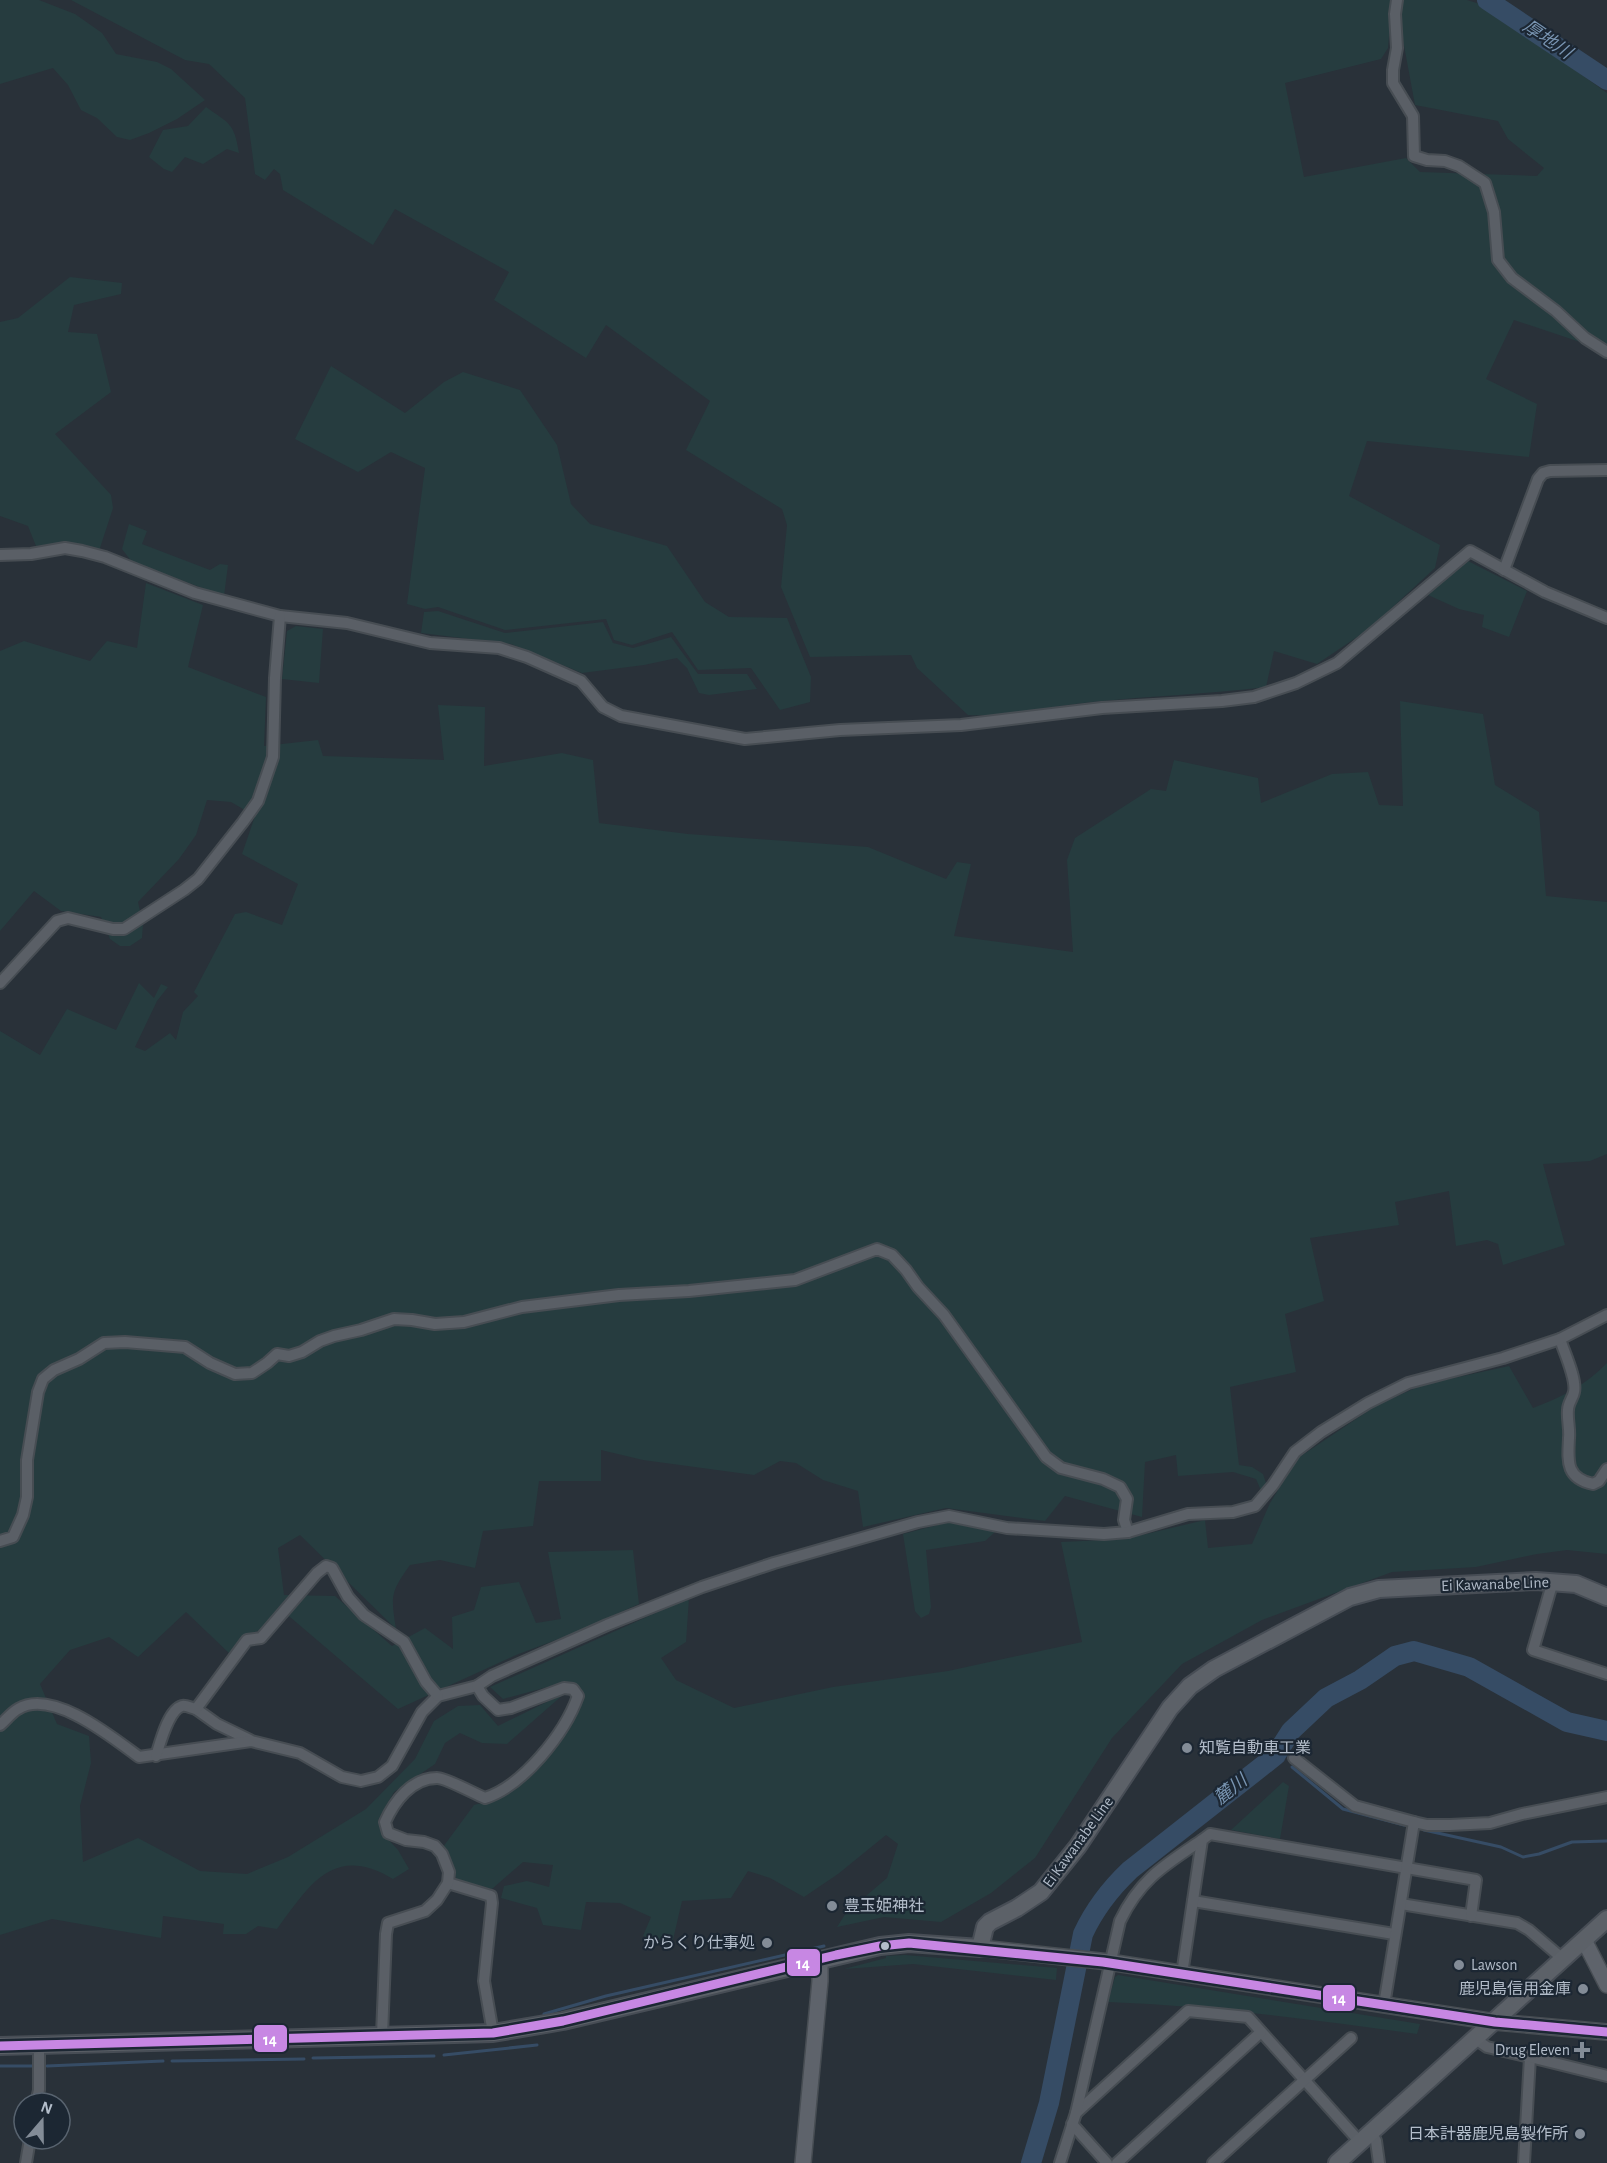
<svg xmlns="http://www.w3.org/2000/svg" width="1607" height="2163" viewBox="0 0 1607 2163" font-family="'Alegreya Sans','Noto Sans JP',sans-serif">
	<rect width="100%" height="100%" fill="#293139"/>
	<!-- green -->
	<g fill="#263c3f">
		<path d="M0 0H39L75 14 102 33 116 54 157 62 171 69 205 100 177 119 149 133 130 140 117 137 97 118 81 110 68 85 53 68 0 84Z"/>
		<path d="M71 0H1392L1388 48 1381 59 1285 83 1304 177 1406 158 1420 172 1537 176 1544 168 1508 139 1498 121 1415 105 1398 13 1402 0H1467L1486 6 1607 93V351L1514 320 1486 379 1537 404 1529 457 1367 441 1349 496 1440 545 1435 568 1369 629 1317 664 1274 651 1266 687C1208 694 1150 696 1092 702 1050 706 1010 717 968 715L917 668 911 655 810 657 781 587 787 525 782 509 686 450 710 401 606 325 586 358 494 300 509 272 395 209 373 245 283 190 280 174 274 169 265 180 255 174 245 98 209 64 185 60Z"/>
		<path d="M206 107C230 124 234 123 239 153L227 149 203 164 185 157 172 172 164 169 149 157 163 130 188 126Z"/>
		<path d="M70 277 122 283 121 294 74 305 68 332 97 334 111 392 55 434 111 495 113 508 99 551 66 542 36 546 28 526 0 516V322L18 318Z"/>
		<path d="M331 366 405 413 444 382 463 372 520 390 557 445 571 504 590 524 667 546 705 602 729 617 787 618 811 677 810 702 780 710 751 668 698 670 672 632 632 645 614 640 606 619 505 630 438 607 425 609 407 604 425 468 391 452 358 472 295 439Z"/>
		<path d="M129 524 147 531 142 544 210 570 220 564 228 565 224 596 132 562 122 549Z"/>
		<path d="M1468 561 1527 591 1509 637 1482 627 1484 615 1459 609 1428 595Z"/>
		<path d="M146 583 203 605 188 667 266 697 264 746 318 740 323 756 444 760 438 705 485 707 484 766 562 753 593 760 599 823 688 834 868 847 946 879 957 862 971 864 954 936 1073 952 1067 860 1075 838 1151 789 1166 791 1174 760 1258 778 1261 803 1332 774 1368 772 1379 805 1403 806 1400 701 1483 714 1495 785 1539 812 1546 896 1607 902V1154L1590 1161 1543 1164 1565 1245 1503 1265 1498 1244 1487 1240 1456 1246 1449 1191 1395 1202 1399 1225 1310 1238 1324 1301 1285 1314 1296 1372 1230 1387 1239 1465 1252 1467 1263 1474 1267 1486 1262 1493 1256 1479 1233 1472 1178 1476 1176 1455 1145 1462 1142 1517 1065 1496 1045 1521 946 1508 863 1527 858 1491 823 1480 796 1463 780 1461 754 1475 643 1460 601 1450V1481H539L533 1526 483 1531 475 1568 440 1560 410 1565C390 1593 391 1596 396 1629L300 1535 278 1548 284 1595 335 1596 392 1646 425 1628 453 1649 452 1617 474 1610 481 1587 519 1582 536 1623 561 1619 548 1552 633 1550 639 1604 569 1635 516 1655 398 1709 290 1617 278 1610 258 1631 245 1635 230 1654 186 1612 138 1657 109 1637 70 1650 40 1684 57 1724 89 1736 91 1763 80 1806 83 1862 138 1838 200 1871 247 1874 288 1857 366 1809 415 1759 434 1721 458 1706 480 1705 498 1726 565 1693 507 1744 482 1743 460 1733 445 1743 435 1764 394 1792 378 1820 382 1833 398 1850 409 1869 393 1879C333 1843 309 1886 277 1929L258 1926 246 1934H223L224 1924 163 1916 161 1938 52 1919 0 1935V1031L40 1055 67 1009 116 1030 139 983 154 998 161 984 168 987 157 1001 135 1047 145 1051 170 1033 176 1040 183 1012 198 996 194 992 235 914 246 912 282 925 298 884 242 854 255 816 231 802 207 800 196 835 179 859 138 902 143 924 142 938 130 946H120L110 939 101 917 61 911 34 891 0 931V651L24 641 90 661 107 641 137 648Z"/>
		<path d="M438 611 505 633 603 622 613 643 633 648 671 637 698 674H747L757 689 709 695 699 693 687 668 677 658 644 665 582 673 511 644 421 633 424 612Z"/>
		<path d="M296 626 323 629 319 683 282 679 287 631Z"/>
		<path d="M1607 1363V1554L1567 1550 1537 1554 1476 1567 1392 1572 1262 1620 1182 1664 1112 1738 1035 1858 991 1893 941 1922 884 1917 837 1927 846 1913 887 1878 898 1844 886 1835 838 1874 804 1897 770 1878 748 1871 731 1898 682 1901 672 1944 643 1936 651 1917 620 1903 586 1902 581 1930 543 1925 537 1908 501 1898 504 1886 527 1881 549 1887 553 1865 523 1862 492 1889 457 1880 443 1847 474 1805C481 1803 489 1803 496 1800 537 1783 566 1734 583 1696L573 1684 555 1685 503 1699 490 1687 689 1598 686 1642 661 1658 676 1680 734 1708 833 1687 948 1671 1082 1642 1061 1542 1125 1539 1205 1520 1208 1548 1252 1544 1270 1503 1298 1458 1377 1405 1422 1385 1509 1366 1533 1408C1562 1397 1586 1385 1607 1363Z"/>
		<path d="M949 1522 995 1532 985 1541 926 1550 931 1607 929 1614 921 1618 915 1611 903 1534Z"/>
		<path d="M1283 1782 1289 1786 1280 1839 1231 1830Z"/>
		<path d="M905 1955 1057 1968 1056 1980 913 1964 844 1969 886 1958V1956Z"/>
		<path d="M1118 1975 1420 2024 1417 2034C1314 2020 1212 2006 1108 2002L1115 1977Z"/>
	</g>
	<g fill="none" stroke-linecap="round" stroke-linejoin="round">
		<!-- stream -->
		<g stroke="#364c65" stroke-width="3">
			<path d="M1275 1756 1283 1760"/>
			<path d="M1292 1767 1343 1809 1404 1825"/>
			<path d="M1424 1830 1501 1847 1523 1857 1539 1854 1572 1842 1607 1841"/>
			<path d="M544 2014 606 1996 824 1946"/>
			<path d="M444 2055 537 2045"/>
			<path d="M313 2058 434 2056"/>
			<path d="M172 2061 304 2059"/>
			<path d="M0 2066H32"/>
			<path d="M47 2066 163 2061"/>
		</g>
		<!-- river -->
		<g stroke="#364c65" stroke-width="20">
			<path d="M1487 0 1607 80"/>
			<path d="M1031 2163 1049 2103 1083 1934C1095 1908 1110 1889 1130 1870L1275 1756 1291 1731 1326 1698 1360 1680 1395 1656 1414 1651 1469 1667 1567 1722 1607 1731"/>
		</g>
		<!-- street casing -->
		<g stroke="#474d53" stroke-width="14">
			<g id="street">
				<path d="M1397 0 1395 14 1397 48 1393 70V83L1413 116 1414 156 1427 160 1445 161 1459 166 1485 183 1494 212 1498 260 1512 278 1556 311 1585 338 1607 352"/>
				<path d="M0 555 31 554 65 548 82 551 105 557 195 593 280 616 347 623 430 643 499 648 527 657 581 681 603 707 621 716 745 739 840 730 961 725 1102 708 1222 701 1254 697 1296 683 1337 663 1470 551 1545 592 1607 618"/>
				<path d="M1504 570 1538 479 1543 473 1550 471 1607 470"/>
				<path d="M0 983 57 921 68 918 113 929H124L184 890 198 879 243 822 258 801 273 757 275 678 280 616"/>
				<path d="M1560 1339C1564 1352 1577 1379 1574 1392 1573 1398 1568 1403 1568 1410 1567 1419 1570 1428 1569 1438 1568 1460 1565 1478 1593 1484L1599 1481 1607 1469"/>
				<path d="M0 1541 13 1537 23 1515 27 1497V1460L38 1392 43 1379 54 1370 79 1359 104 1343 125 1342 185 1347 210 1363 235 1374 252 1373 267 1363 277 1354 289 1356 302 1352 320 1341 334 1336 361 1330 394 1319 412 1320 435 1324 464 1322 522 1307 619 1295 689 1291 795 1280 877 1249 892 1255 906 1270 918 1287 944 1315 1046 1457 1061 1468 1103 1479 1120 1487 1127 1499 1124 1520 1128 1532"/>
				<path d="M1553 1581 1533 1650 1607 1674"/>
				<path d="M196 1709 217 1724 250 1740"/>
				<path d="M0 1725C6 1720 11 1713 18 1709 52 1688 112 1737 139 1757L251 1741 300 1753 342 1777 361 1781 378 1777 392 1766 422 1712 438 1696 477 1686 492 1676 607 1625 702 1587 774 1563 918 1522 949 1516 1007 1528 1104 1534 1128 1532 1188 1514 1233 1512 1255 1506 1273 1485 1295 1452 1321 1432 1368 1403 1408 1383 1503 1358 1560 1339 1607 1315"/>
				<path d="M156 1756C160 1744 168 1710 182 1706 186 1705 191 1708 196 1709L247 1640 261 1638 317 1573 326 1566 332 1568 348 1597 364 1615 404 1642 426 1682 438 1696"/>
				<path d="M1294 1758 1355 1806 1414 1822"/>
				<path d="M448 1883 491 1896 492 1903 484 1981 493 2033"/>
				<path d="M1193 1901 1394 1934"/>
				<path d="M1401 1904 1517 1923 1529 1930 1563 1959"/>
				<path d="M1182 1974 1202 1840 1210 1834 1476 1880 1471 1916"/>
				<path d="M1384 2005 1414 1822 1427 1825H1450L1490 1823 1522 1814 1607 1797"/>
				<path d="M382 2035 386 1934 388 1923 425 1911 437 1900 448 1883 449 1872 442 1854 435 1846 424 1842 406 1840 388 1833 385 1822C394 1802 411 1778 437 1778 446 1778 475 1794 485 1798 523 1786 565 1733 578 1696L573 1689 564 1688 511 1708 498 1710 483 1696 477 1686"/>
				<path d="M1474 2038 1487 2047 1530 2057 1524 2163"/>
				<path d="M1530 2057 1607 2076"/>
				<path d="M36 2103 39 2090V2044"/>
				<path d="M1076 2113 1188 2011 1248 2017 1360 2142"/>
				<path d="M1072 2124 1107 2163"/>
				<path d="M1371 2132 1376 2141 1379 2163"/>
				<path d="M26 2163 30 2139"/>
				<path d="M1060 2163 1076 2113 1120 1921C1140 1879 1165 1865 1202 1840"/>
				<path d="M1117 2163 1261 2032"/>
				<path d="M1213 2163 1351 2038"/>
			</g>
		</g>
		<!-- secondary casing -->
		<g stroke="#474d53" stroke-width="18">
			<g id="secondary">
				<path d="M1584 1940 1607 1985"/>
				<path d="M980 1948 1109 1962 1495 2022 1607 2032"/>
				<path d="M803 2163 820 1981V1959"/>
			</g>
		</g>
		<!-- primary casing -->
		<g stroke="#474d55" stroke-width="20">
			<g id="primary">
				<path d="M0 2046 493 2033 563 2021 880 1946 909 1943 980 1948 985 1927 990 1922 1017 1908 1041 1892 1078 1846 1170 1708 1190 1686 1214 1669 1350 1597 1379 1589 1536 1581 1576 1584 1607 1597"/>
				<path d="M1337 2163 1607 1919"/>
			</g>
		</g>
		<!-- street -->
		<use href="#street" stroke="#5a5f66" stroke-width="10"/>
		<!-- secondary -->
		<use href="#secondary" stroke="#5e636b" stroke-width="15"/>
		<!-- primary -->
		<use href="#primary" stroke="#5c6168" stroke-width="16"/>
		<!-- bus-1 casing -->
		<g stroke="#1c2733" stroke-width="14">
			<path id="bus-1" d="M0 2046 493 2033 563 2021 836 1955 880 1946 909 1943 1103 1962 1495 2022 1607 2032"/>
		</g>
		<!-- bus-1 -->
		<use href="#bus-1" stroke="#c787e3" stroke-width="9"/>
	</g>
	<!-- markers -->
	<g fill="#838c97" stroke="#1c2733" stroke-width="2">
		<circle cx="1187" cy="1748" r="6"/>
		<circle cx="832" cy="1906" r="6"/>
		<circle cx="767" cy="1943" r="6"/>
		<circle cx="1459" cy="1965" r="6"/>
		<circle cx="1583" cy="1989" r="6"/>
		<path d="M1579 2041h6v6h6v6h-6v6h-6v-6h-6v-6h6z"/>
		<circle cx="1580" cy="2134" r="6"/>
	</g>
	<circle fill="#b3bdca" stroke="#1c2733" stroke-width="2" cx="885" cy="1946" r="5"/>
	<g text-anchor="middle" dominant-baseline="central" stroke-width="4.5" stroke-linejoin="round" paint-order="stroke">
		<!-- street labels -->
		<g font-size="16" fill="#b3bdca" stroke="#1c2733">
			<text transform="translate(1495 1584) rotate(-2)">Ei Kawanabe Line</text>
			<text transform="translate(1078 1842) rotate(-54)">Ei Kawanabe Line</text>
		</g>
		<!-- poi labels -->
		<g font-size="16" fill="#b3bdca" stroke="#1c2733" text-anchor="end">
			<text x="1199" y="1748" text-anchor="start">知覧自動車工業</text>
			<text x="844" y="1906" text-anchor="start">豊玉姫神社</text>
			<text x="755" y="1943">からくり仕事処</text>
			<text x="1471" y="1965" text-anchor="start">Lawson</text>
			<text x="1571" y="1989">鹿児島信用金庫</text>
			<text x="1570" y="2050">Drug Eleven</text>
			<text x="1568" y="2134">日本計器鹿児島製作所</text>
		</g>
		<!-- water labels -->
		<g font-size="18" font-style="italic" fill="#7995b2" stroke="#1c2733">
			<text transform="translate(1547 40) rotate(34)">厚地川</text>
			<text transform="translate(1231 1790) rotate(-38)">麓川</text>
		</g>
	</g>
	<g stroke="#1c2733" stroke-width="2">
		<rect x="786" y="1948" width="35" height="29" rx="6" fill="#c787e3"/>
		<rect x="1322" y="1984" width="34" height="28" rx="6" fill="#c787e3"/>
		<rect x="253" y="2024" width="35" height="29" rx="6" fill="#c787e3"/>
	</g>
	<g font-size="16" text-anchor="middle" font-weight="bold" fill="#fff">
		<text x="803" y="1969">14</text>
		<text x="1339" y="2004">14</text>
		<text x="270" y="2045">14</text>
	</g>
	<!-- north arrow -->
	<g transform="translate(42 2121) rotate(20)"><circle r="28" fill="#1c2733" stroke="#58636f" stroke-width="1.5"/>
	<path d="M0-4.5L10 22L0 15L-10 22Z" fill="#838c97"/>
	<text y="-9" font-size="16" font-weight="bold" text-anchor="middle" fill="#b3bdca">N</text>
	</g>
</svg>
